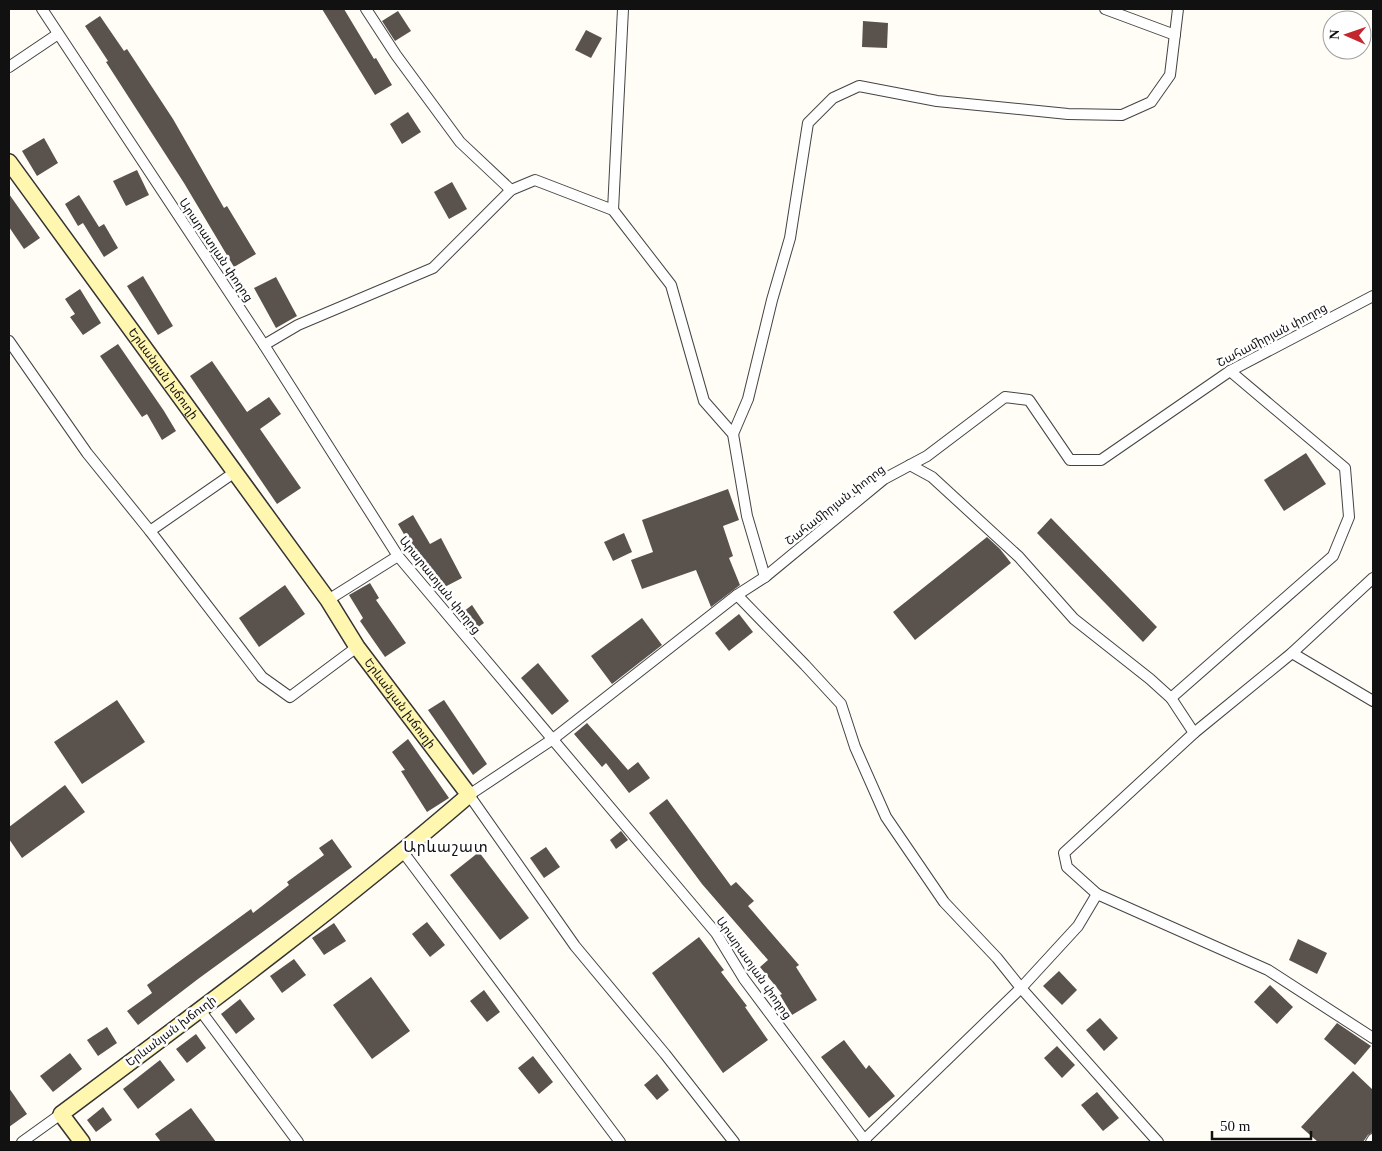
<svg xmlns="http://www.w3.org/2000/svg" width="1382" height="1151" viewBox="0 0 1382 1151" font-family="'Times New Roman','Noto Sans Armenian',serif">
	<rect width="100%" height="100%" fill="#fffdf5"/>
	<!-- building -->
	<g fill="#5a524d">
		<path d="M322 9H344L374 59 376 58 392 85 375 95Z"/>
		<path d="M398 11 411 31 395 41 382 21Z"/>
		<path d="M100 16 124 51 127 49 173 119 224 208 227 206 256 254 234 267 184 183 106 62 108 61 85 26Z"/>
		<path d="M863 21 888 23 887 48 862 47Z"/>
		<path d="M586 30 602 38 591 58 575 50Z"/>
		<path d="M408 112 421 132 402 144 390 124Z"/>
		<path d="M44 138 58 163 37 176 22 151Z"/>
		<path d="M137 170 149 195 126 206 113 181Z"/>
		<path d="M452 182 467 209 449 219 434 192Z"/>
		<path d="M9 194 40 238 24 249 9 227Z"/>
		<path d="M79 195 99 227 104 224 118 248 104 257 83 223 78 226 65 204Z"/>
		<path d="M143 276 173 326 158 335 127 286Z"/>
		<path d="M276 277 297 316 276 328 254 288Z"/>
		<path d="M80 289 101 323 83 335 70 317 75 314 65 299Z"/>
		<path d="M118 344 164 411 176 431 162 440 147 414 142 417 100 356Z"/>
		<path d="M212 361 247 412 269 397 281 414 260 429 301 488 277 504 190 376Z"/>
		<path d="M1306 453 1326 484 1284 511 1264 480Z"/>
		<path d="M728 489 739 520 723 526 733 556 729 558 740 585 711 607 696 570 642 589 631 560 653 552 642 520Z"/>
		<path d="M413 515 430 544 441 538 462 578 437 591 398 524Z"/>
		<path d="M1051 518 1157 627 1143 642 1037 533Z"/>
		<path d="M624 533 632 552 613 561 604 542Z"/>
		<path d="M987 537 1000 549 1011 563 915 640 893 612Z"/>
		<path d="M370 583 379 598 376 600 406 643 385 657 360 621 363 618 349 595Z"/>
		<path d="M285 585 305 614 259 647 239 618Z"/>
		<path d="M472 605 484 623 471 632 459 615Z"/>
		<path d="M739 614 753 632 729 651 715 633Z"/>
		<path d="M642 618 662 645 612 684 591 656Z"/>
		<path d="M538 663 569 701 552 715 521 678Z"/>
		<path d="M117 700 145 742 82 784 54 742Z"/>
		<path d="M444 700 487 764 473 775 428 710Z"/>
		<path d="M587 723 628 770 638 762 650 778 629 793 606 763 602 767 574 734Z"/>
		<path d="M408 739 449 798 427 812 401 771 405 770 392 752Z"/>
		<path d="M65 785 85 812 22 858 9 839V827Z"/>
		<path d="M667 799 731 886 736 882 754 901 748 906 799 965 796 967 817 1000 792 1015 780 995 782 994 760 967 768 960 702 884 649 813Z"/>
		<path d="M621 831 628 840 616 849 610 840Z"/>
		<path d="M332 839 352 867 198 979 138 1025 127 1011 152 993 147 985 251 909 253 913 289 885 287 882 324 855 319 848Z"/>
		<path d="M546 847 560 867 544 878 530 858Z"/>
		<path d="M479 852 529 918 500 940 450 875Z"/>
		<path d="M427 922 445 945 430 957 412 934Z"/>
		<path d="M334 923 346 941 324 955 312 938Z"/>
		<path d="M699 937 724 970 721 972 747 1006 745 1007 768 1040 723 1073 652 973Z"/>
		<path d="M1298 939 1327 953 1317 974 1289 960Z"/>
		<path d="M294 959 306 975 282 993 270 976Z"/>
		<path d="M1059 971 1077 990 1062 1005 1043 986Z"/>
		<path d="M371 977 410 1031 372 1059 333 1005Z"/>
		<path d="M1270 985 1293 1007 1277 1024 1254 1002Z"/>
		<path d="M484 990 500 1012 487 1022 470 1001Z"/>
		<path d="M240 999 255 1019 236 1034 221 1014Z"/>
		<path d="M1100 1018 1118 1038 1104 1051 1086 1030Z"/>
		<path d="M1337 1023 1371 1046 1355 1065 1324 1039Z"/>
		<path d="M107 1027 117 1043 98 1056 87 1040Z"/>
		<path d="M196 1034 206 1048 187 1063 176 1049Z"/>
		<path d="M844 1040 866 1069 869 1065 895 1096 869 1118 821 1057Z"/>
		<path d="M1057 1046 1075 1065 1062 1078 1044 1058Z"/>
		<path d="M70 1053 82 1069 53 1092 40 1076Z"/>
		<path d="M533 1056 553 1082 539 1094 518 1068Z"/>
		<path d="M160 1060 175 1080 138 1109 123 1089Z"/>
		<path d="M1353 1071 1373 1090V1132L1368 1135 1363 1142H1318L1301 1127Z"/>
		<path d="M657 1074 669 1090 657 1100 644 1085Z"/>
		<path d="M9 1088 27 1114 9 1127Z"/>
		<path d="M1097 1092 1119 1118 1103 1131 1081 1105Z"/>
		<path d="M103 1107 112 1120 96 1132 87 1120Z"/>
		<path d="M191 1108 216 1142H161L155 1134Z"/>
	</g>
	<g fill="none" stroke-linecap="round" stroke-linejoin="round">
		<!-- minor casing -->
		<g stroke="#444" stroke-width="12">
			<g id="minor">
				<path d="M42 9 264 345 398 556 716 933 744 979 866 1142"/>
				<path d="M366 9 396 55 460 142 511 190"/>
				<path d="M1105 9 1175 35"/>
				<path d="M9 67 58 34"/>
				<path d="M613 210 623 9"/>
				<path d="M9 341 87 453 150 531 262 677 290 697 357 647"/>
				<path d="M264 345 298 325 433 268 511 190 535 180 613 210 671 285 704 401 733 434 747 516 765 577"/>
				<path d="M1230 371 1345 468 1349 517 1333 556 1171 698 1194 733 1064 853 1067 867 1097 894 1268 970 1373 1038"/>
				<path d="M733 434 748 399 772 300 790 238 808 123 833 98 859 86 937 101 1068 114 1122 115 1151 102 1170 75 1178 9"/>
				<path d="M910 465 932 477 1019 557 1074 619 1150 679 1171 698"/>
				<path d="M150 531 235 472"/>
				<path d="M737 595 805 665 841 704 855 747 886 817 944 902 997 958 1021 988 1158 1142"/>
				<path d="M328 600 398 556"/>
				<path d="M1292 653 1373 701"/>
				<path d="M1194 733 1292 653 1373 578"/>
				<path d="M403 852 620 1142"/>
				<path d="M200 1010 298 1142"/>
				<path d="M864 1140 1021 988 1078 926 1097 894"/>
				<path d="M22 1142 61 1114"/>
				<path d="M734 1142 665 1054 575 946 469 795 553 739 737 595 765 577 884 479 927 456 1005 397 1029 400 1070 460H1101L1230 371 1373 296"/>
				<path d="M1371 1142 1373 1139"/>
			</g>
		</g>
		<!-- secondary casing -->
		<g stroke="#333" stroke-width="18">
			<g id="secondary">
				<path id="s1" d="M9 162 328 600 357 647 469 795C338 908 199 1011 61 1114L82 1142"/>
			</g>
		</g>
		<!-- minor -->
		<use href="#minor" stroke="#fff" stroke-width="10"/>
		<!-- secondary -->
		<use href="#secondary" stroke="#fff6b0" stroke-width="15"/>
	</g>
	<g text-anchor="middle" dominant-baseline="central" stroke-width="5" stroke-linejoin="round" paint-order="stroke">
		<!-- street labels -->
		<g font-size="12" fill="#111" stroke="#fff">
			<text transform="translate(216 250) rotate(56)">Արարատյան փողոց</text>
			<text transform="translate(1272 335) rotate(-28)">Շահամիրյան փողոց</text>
			<text stroke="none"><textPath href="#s1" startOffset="262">Երևանյան խճուղի</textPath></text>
			<text transform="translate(835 505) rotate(-38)">Շահամիրյան փողոց</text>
			<text transform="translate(440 585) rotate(51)">Արարատյան փողոց</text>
			<text stroke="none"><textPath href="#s1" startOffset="668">Երևանյան խճուղի</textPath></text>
			<text transform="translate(754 968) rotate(55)">Արարատյան փողոց</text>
			<text transform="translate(171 1031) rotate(-37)">Երևանյան խճուղի</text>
		</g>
		<!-- quarter labels -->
		<g font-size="15" letter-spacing="1" fill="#111" stroke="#fff">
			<text x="446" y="847">Արևաշատ</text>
		</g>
	</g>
	<!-- border -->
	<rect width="1382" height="1151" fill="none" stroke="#111111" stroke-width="20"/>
	<!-- north arrow -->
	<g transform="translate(1347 35) rotate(272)"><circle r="24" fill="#ffffff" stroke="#a0a0a0"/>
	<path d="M0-4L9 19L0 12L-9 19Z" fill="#c4262e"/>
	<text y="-8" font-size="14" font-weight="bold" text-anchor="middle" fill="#111111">N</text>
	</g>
	<!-- scale -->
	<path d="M1212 1131v8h99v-8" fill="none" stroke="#111111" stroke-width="2.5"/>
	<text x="1220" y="1131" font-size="15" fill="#111111" stroke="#ffffff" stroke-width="4" paint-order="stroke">50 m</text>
</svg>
